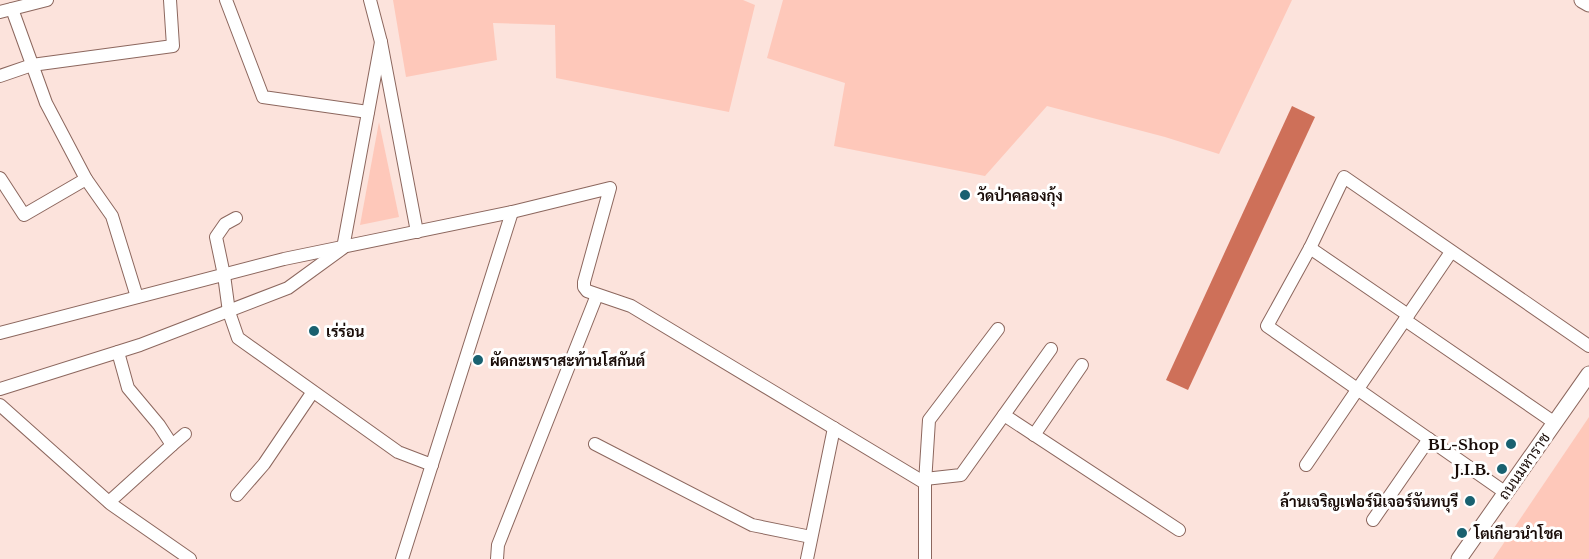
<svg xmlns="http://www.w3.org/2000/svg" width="1589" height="559" viewBox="0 0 1589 559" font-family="'Libre Baskerville',Sarabun,serif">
	<rect width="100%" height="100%" fill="#fce3dc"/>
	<!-- green -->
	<g fill="#fec8ba">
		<path d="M393 0H743L755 5 729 112 556 78 555 25 493 23 497 60 406 77Z"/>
		<path d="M783 0H1292L1219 154 1165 137 1047 106 985 176 834 146 845 83 767 58Z"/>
		<path d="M379 122 399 217 360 225Z"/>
		<path d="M1589 417V559H1493Z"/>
	</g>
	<!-- water -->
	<path fill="#ce7059" d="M1292 106 1315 117 1188 390 1166 380Z"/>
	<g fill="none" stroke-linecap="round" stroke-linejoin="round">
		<!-- minor casing -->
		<g stroke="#8c675e" stroke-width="14">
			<g id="minor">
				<path d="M226 0 263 97 368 112"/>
				<path d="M370 0 381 42 417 232"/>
				<path d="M12 9 46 103 86 179 112 216 137 297"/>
				<path d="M0 12 47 0"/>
				<path d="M0 76 32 65 173 46 170 0"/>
				<path d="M0 178 24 215 86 179"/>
				<path d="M236 218 225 224 216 237 224 275 229 312 238 338 398 452 432 465"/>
				<path d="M1310 248 1408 315"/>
				<path d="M1405 320 1555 423"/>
				<path d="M0 333 284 259 512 212 610 188 584 282V287L587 291 631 306 925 483V559"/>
				<path d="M0 389 140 345 288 288 343 248 381 42"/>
				<path d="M0 405 111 504 190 559"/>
				<path d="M1004 415 1179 530"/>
				<path d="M1034 435 1082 365"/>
				<path d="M595 444 752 525 811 537"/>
				<path d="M172 445 185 434"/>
				<path d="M1306 465 1451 252"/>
				<path d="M925 479 961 475 1051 349"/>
				<path d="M925 483 929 420 998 329"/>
				<path d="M1506 493 1267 326 1310 248 1344 177 1589 346"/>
				<path d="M237 495 264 464 312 393"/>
				<path d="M109 502 172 445 159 425 128 388 118 352"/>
				<path d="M1373 520 1429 439"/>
				<path d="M402 559 512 212"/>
				<path d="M497 559 498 545 597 295"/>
				<path d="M807 559 834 428"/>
			</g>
		</g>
		<!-- tertiary casing -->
		<g stroke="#8c675e" stroke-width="17">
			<g id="tertiary">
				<path d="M1582 0 1589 4"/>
				<path d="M1459 559 1589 374"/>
			</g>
		</g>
		<!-- minor -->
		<use href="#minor" stroke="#fff" stroke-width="12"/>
		<!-- tertiary -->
		<use href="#tertiary" stroke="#fff" stroke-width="15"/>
	</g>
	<!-- markers -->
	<g fill="#196170" stroke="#fff" stroke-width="2">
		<circle cx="965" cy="195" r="6"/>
		<circle cx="314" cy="331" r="6"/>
		<circle cx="478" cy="360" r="6"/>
		<circle cx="1511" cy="444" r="6"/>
		<circle cx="1502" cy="469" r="6"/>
		<circle cx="1470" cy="501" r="6"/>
		<circle cx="1462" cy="533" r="6"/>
	</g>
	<g text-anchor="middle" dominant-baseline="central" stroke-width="6" stroke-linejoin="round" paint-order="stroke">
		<!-- poi labels -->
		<g font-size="15" font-weight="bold" fill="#190c08" stroke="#fff" text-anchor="start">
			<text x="977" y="195">วัดป่าคลองกุ้ง</text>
			<text x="326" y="331">เร่ร่อน</text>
			<text x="490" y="360">ผัดกะเพราสะท้านโสกันต์</text>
			<text x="1499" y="444" text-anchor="end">BL-Shop</text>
			<text x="1490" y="469" text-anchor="end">J.I.B.</text>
			<text x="1458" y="501" text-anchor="end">ล้านเจริญเฟอร์นิเจอร์จันทบุรี</text>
			<text x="1474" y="533">โตเกียวนำโชค</text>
		</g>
		<!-- street labels -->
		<g font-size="15" fill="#190c08" stroke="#fff">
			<text transform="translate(1524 466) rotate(-55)">ถนนมหาราช</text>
		</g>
	</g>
</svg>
